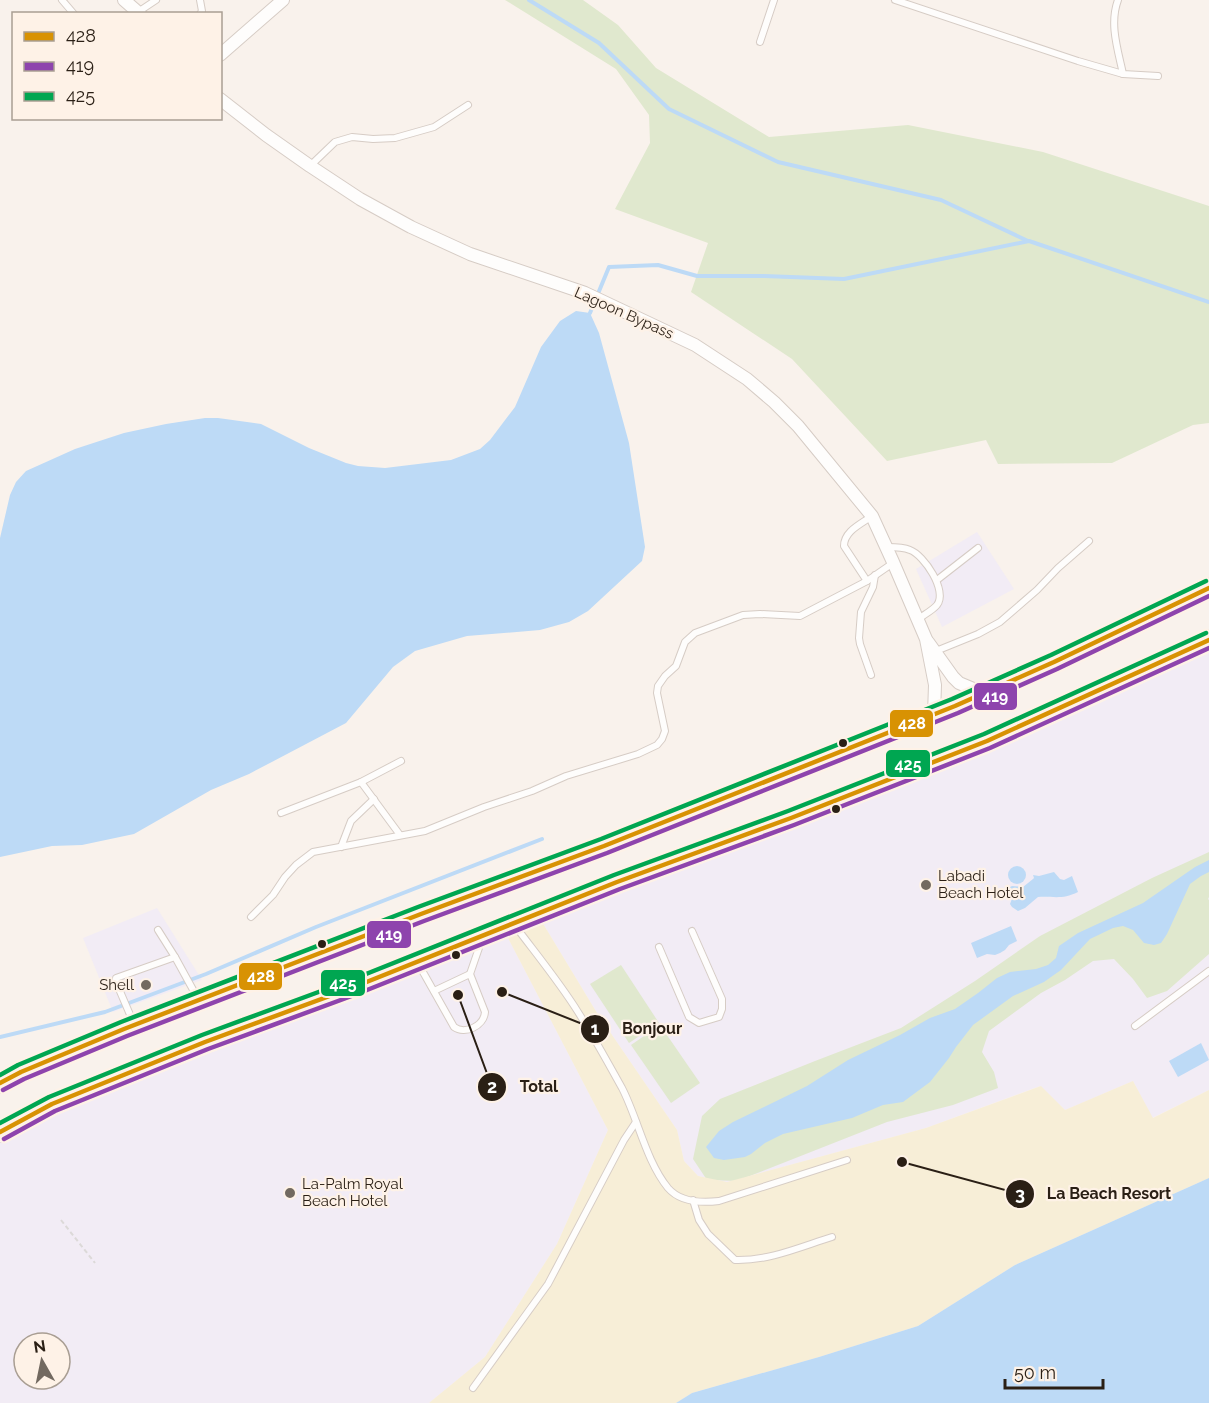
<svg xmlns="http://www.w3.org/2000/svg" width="1209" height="1403" viewBox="0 0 1209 1403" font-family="Raleway,sans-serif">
	<rect width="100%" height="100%" fill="#f9f2ec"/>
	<!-- commercial -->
	<g fill="#f2ecf5" fill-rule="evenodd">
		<path d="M977 532 1014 589 942 627 916 569Z"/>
		<path d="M1209 653V1090L1152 1118 1133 1081 1065 1110 1040 1086 926 1128 727 1182 698 1176 684 1161 677 1130 597 1013 542 922 745 847 1017 741Z"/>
		<path d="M157 908 202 980 113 1012 83 938Z"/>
		<path d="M507 936 608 1130 557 1244 485 1357 429 1403H0V1142L17 1132 77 1105ZM24 1343H60V1379H24Z"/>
	</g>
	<!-- green -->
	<g fill="#e0e8ce">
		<path d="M505 0H583L618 25 656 68 769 137 908 125 1043 152 1209 206V423L1193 425 1112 463 998 464 986 440 887 461 792 359 691 292 708 243 615 209 650 143 649 115 616 69Z"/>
		<path d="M1209 852V897L1208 899 1209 900V954L1167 991 1147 998 1133 979 1114 959 1093 961 1065 980 1041 993 989 1031 982 1052 994 1072 998 1088 953 1105 887 1122 737 1181 707 1180 693 1159 702 1116 720 1099 815 1061 901 1028 975 981 1040 936 1152 878Z"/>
		<path d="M621 965 659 1023 629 1043 590 984Z"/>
		<path d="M660 1025 700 1083 671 1103 631 1045Z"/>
	</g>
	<!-- sand -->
	<path fill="#f7eed7" d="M542 922 597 1013 677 1130 684 1161 698 1176 727 1182 926 1128 1041 1086 1065 1110 1133 1081 1153 1118 1209 1090V1178L1015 1265 918 1326 819 1357 692 1393 676 1403H429L485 1357 557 1244 608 1130 507 936Z"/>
	<!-- water -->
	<g fill="#bddaf6">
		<path d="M576 311 590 313 599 333 629 443 645 547 642 561 588 611 569 622 540 630 467 636 415 651 393 667 346 723 249 774 211 790 134 834 82 845 52 846 0 857V538L10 495 16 482 26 471 75 449 124 433 166 424 205 418H218L261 424 309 448 346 463 358 466 385 468 451 460 480 449 490 440 515 407 541 347 560 321Z"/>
		<path d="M1209 860V872L1201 876 1190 884 1167 934 1161 943 1154 945 1144 943 1133 930 1123 926 1113 928 1090 939 1061 970 1051 977 1044 982 1013 996 973 1025 956 1047 949 1058 930 1082 903 1102 883 1105 852 1118 783 1134 765 1143 751 1154 745 1157 724 1160 714 1158 706 1147 719 1131 733 1122 807 1086 848 1060 900 1035 930 1018 955 1009 978 993 997 978 1010 972 1036 969 1048 965 1056 958 1059 946 1078 933 1143 903 1195 867Z"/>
		<circle cx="1017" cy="875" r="9"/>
		<path d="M1054 872 1060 879 1064 880 1072 876 1078 892C1062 900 1054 896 1038 897L1025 908 1018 911 1012 907 1010 904 1013 896 1012 894 1010 893V887L1012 886 1023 887 1033 879 1034 878 1033 875 1039 876Z"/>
		<path d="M1011 926 1017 941 1009 945 1005 950 1000 953 995 955 987 954 977 958 971 943Z"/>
		<path d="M1201 1043 1209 1060 1178 1077 1169 1061Z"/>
		<path d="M1209 1178V1403H676L692 1393 819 1357 918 1326 1015 1265Z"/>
	</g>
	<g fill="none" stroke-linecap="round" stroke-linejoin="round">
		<!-- stream -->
		<g stroke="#bddaf6" stroke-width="4">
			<path d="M529 0 599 43 669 109 778 162 941 200 1028 241"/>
			<path d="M590 313 609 267 658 265 697 276H764L844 279 1029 241 1209 302"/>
			<path d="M0 1037 105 1012 206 974 316 927 542 839"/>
		</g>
		<!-- lane casing -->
		<g stroke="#d6ccc5" stroke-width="8">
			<g id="lane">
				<path d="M62 0 74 14"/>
				<path d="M895 0 1078 61 1123 74 1158 76"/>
				<path d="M1118 0C1109 24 1118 50 1123 74"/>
				<path d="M138 12 156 0"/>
				<path d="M200 14 202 11 200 0"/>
				<path d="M760 42 774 0"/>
				<path d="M310 166 335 142 352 137 373 139 395 138 434 127 468 105"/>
				<path d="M887 547C894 547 903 547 910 550 924 555 948 591 937 605 932 611 923 615 917 620"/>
				<path d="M937 580 978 548"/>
				<path d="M867 581 844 546C844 531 861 524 872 516"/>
				<path d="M936 651 978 634 1000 622 1037 590 1058 568 1089 541"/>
				<path d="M871 675 860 644 859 638 861 612 873 587 875 575"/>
				<path d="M281 813 361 782"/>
				<path d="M400 835 361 782 401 761"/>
				<path d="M341 847 351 821 374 799"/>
				<path d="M251 917 273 895 285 877 296 865 313 852 425 831 484 807 532 791 566 776 638 754 657 745 662 739 665 731 657 693 658 686 665 676 676 666 685 642 695 633 743 615 760 614 800 616 867 581 893 563"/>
				<path d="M516 927C537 955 560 983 578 1012 594 1037 608 1063 622 1088 638 1119 646 1161 668 1188 680 1202 702 1203 719 1201L847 1160"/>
				<path d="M158 930 175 957"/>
				<path d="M659 947 689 1017 699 1023 719 1017 722 1009V999L692 931"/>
				<path d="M419 965 454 1027C465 1035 484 1026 485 1012L470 974 481 942"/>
				<path d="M434 991 470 974"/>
				<path d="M134 1024 116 982V978L175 957 197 997"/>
				<path d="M1135 1026 1209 971"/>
				<path d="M693 1200 699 1220 708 1234 735 1260C769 1261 800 1247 832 1237"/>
				<path d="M473 1388 548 1284 624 1140 636 1122"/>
			</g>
		</g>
		<!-- street casing -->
		<g stroke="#d6ccc5" stroke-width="14">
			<g id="street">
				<path d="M124 0 140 14"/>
				<path d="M220 55 283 0"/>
				<path d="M220 99 266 135 310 166 360 199 411 227 470 254 585 293 695 345 747 379 774 402 798 426 872 516 893 562 926 639 935 685 934 714"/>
				<path d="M928 642 953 677 959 683 983 693"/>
			</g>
		</g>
		<!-- primary casing -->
		<g stroke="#d6ccc5" stroke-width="21">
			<g id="primary">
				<path d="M0 1083 21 1072 124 1029 421 914 604 846 955 706 1054 662 1209 588"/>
				<path d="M0 1132 52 1104 205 1042 354 987 617 882 791 818 987 741 1209 640"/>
			</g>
		</g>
		<!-- path -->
		<path stroke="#dcd9d8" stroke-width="2" stroke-dasharray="4.5 3" stroke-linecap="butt" d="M61 1220 95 1263"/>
		<!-- lane -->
		<use href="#lane" stroke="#fefdfc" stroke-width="6"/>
		<!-- street -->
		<use href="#street" stroke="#fefdfc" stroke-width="12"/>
		<!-- primary -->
		<use href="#primary" stroke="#fefdfc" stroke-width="20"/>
		<!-- bus-1 casing -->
		<g stroke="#fef2e7" stroke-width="9">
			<g id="bus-1">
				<path d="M0 1083 21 1072 124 1029 421 914 604 846 955 706 1054 662 1209 588"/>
				<path d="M0 1132 52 1104 205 1042 354 987 617 882 791 818 987 741 1209 640"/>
			</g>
		</g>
		<!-- bus-2 casing -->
		<g stroke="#fef2e7" stroke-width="9">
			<g id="bus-2">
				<path d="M3 1090 24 1079 127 1036 424 921 607 853 958 713 1057 669 1209 596"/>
				<path d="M4 1139 55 1111 208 1049 357 994 620 889 794 825 990 748 1209 648"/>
			</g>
		</g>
		<!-- bus-3 casing -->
		<g stroke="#fef2e7" stroke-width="9">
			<g id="bus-3">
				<path d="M0 1075 18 1065 121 1022 418 907 601 839 952 699 1051 655 1206 581"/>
				<path d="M0 1123 49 1097 202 1035 351 980 614 875 788 811 984 734 1206 633"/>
			</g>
		</g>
		<!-- bus-1 -->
		<use href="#bus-1" stroke="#d89203" stroke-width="4.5"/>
		<!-- bus-2 -->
		<use href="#bus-2" stroke="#8e44ad" stroke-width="4.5"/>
		<!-- bus-3 -->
		<use href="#bus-3" stroke="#00a651" stroke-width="4.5"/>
	</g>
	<!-- markers -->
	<g fill="#2a1f15" stroke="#fef2e7" stroke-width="2">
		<circle cx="843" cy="743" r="5"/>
		<circle cx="836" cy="809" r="5"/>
		<circle cx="322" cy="944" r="5"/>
		<circle cx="456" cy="955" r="5"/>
	</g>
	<g fill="#726960" stroke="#fef2e7" stroke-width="2">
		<circle cx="926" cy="885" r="6"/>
		<circle cx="146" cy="985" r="6"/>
		<circle cx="290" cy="1193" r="6"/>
	</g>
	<g text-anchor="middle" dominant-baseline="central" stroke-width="4.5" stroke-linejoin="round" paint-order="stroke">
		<!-- street labels -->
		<g font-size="15" fill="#2a1f15" stroke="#fef2e7">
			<text transform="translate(624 313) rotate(24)">Lagoon Bypass</text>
		</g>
		<!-- poi labels -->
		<g font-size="15" fill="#2a1f15" stroke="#fef2e7" text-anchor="start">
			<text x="938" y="876">Labadi<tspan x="938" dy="17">Beach Hotel</tspan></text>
			<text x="134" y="985" text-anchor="end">Shell</text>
			<text x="302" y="1184">La-Palm Royal<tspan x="302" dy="17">Beach Hotel</tspan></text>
		</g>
	</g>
	<!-- callouts -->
	<path fill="none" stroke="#2a1f15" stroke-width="2" d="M502 992L595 1029M458 995L492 1087M902 1162L1020 1194"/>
	<g fill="#2a1f15" stroke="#fef2e7" stroke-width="2">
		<circle cx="502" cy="992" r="6"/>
		<circle cx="458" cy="995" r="6"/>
		<circle cx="902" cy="1162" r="6"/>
		<circle cx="595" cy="1029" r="15"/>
		<circle cx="492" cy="1087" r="15"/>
		<circle cx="1020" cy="1194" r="15"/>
	</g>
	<g font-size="18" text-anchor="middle" font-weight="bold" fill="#fff">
		<text x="595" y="1035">1</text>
		<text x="492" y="1093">2</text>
		<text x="1020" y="1200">3</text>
	</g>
	<g font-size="16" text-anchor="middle" font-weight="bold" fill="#2a1f15" stroke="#fef2e7" stroke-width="4.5" stroke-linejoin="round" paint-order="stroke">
		<text x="652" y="1034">Bonjour</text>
		<text x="539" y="1092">Total</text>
		<text x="1109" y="1199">La Beach Resort</text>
	</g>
	<g stroke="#fef2e7" stroke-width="2">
		<rect x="973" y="682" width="45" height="29" rx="6" fill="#8e44ad"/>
		<rect x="889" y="709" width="45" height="29" rx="6" fill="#d89203"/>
		<rect x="885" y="749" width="46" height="29" rx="6" fill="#00a651"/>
		<rect x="366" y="920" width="46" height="29" rx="6" fill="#8e44ad"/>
		<rect x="238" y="962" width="45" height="29" rx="6" fill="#d89203"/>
		<rect x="320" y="969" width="46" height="28" rx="6" fill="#00a651"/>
	</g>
	<g font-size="16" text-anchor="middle" font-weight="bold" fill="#fff">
		<text x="995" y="702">419</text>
		<text x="912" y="729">428</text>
		<text x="908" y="770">425</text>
		<text x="389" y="940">419</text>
		<text x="261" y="982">428</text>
		<text x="343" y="989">425</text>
	</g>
	<!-- legend -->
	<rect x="12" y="12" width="210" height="108" fill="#fef2e7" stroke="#a99e93" stroke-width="1.5"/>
	<rect x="24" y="32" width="30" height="9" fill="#d89203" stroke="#a99e93" stroke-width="1.5"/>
	<text x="66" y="42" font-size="18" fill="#2a1f15">428</text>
	<rect x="24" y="62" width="30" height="9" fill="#8e44ad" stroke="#a99e93" stroke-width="1.5"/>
	<text x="66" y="72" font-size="18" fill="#2a1f15">419</text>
	<rect x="24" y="92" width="30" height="9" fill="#00a651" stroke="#a99e93" stroke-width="1.5"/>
	<text x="66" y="102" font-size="18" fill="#2a1f15">425</text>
	<!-- north arrow -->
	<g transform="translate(42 1361) rotate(351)"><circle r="28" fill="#fef2e7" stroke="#a99e93" stroke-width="1.5"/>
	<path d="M0-4.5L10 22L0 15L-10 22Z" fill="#726960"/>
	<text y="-9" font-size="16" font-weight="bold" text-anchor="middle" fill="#2a1f15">N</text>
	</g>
	<!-- scale -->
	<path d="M1005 1379v9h98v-9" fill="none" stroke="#2a1f15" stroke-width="3"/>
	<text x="1014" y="1379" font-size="18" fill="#2a1f15" stroke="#fef2e7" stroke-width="4.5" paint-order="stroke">50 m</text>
</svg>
